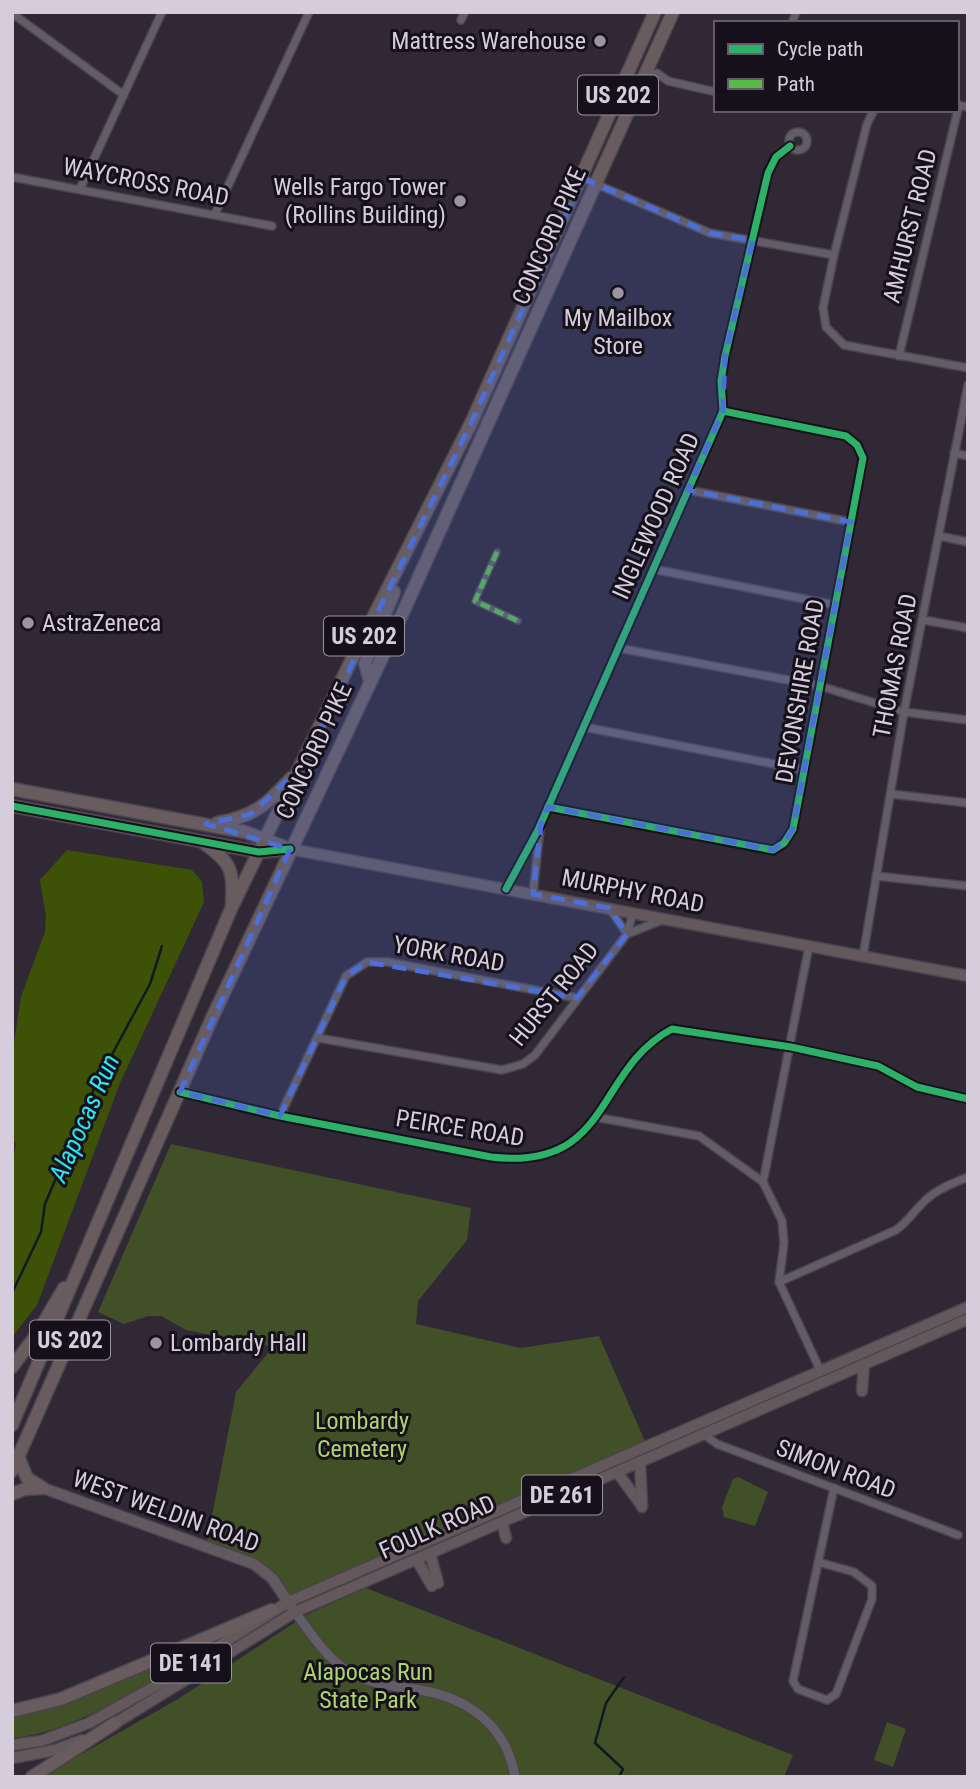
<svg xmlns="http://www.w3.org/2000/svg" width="980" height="1789" viewBox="0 0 980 1789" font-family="'Roboto Condensed',sans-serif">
	<rect width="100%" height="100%" fill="#302935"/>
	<!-- green -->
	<g fill="#415026">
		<path d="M171 1144 471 1208 467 1240 418 1301 416 1324 521 1348 599 1336 647 1446 288 1602 272 1578 206 1547 236 1392 273 1347 186 1330 161 1316H148L124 1324 98 1312Z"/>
		<path d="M738 1477 768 1492 755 1526 724 1517 722 1507 733 1479Z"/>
		<path d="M366 1588 793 1755 784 1777H41L178 1699 306 1615Z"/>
		<path d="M221 1637C165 1673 79 1733 12 1738V1717L60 1706Z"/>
		<path d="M887 1722 906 1729 893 1767 874 1760Z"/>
	</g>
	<!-- forest -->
	<path fill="#3e5207" d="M67 850 192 870 202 882 204 902 120 1083 37 1305 12 1337V1162L16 1145 12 1136V1055L21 997 45 932 46 917 40 880Z"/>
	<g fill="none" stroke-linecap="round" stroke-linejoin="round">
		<!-- stream -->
		<g stroke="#0e1b1e" stroke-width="2.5">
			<path d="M12 1293 41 1232 45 1204 95 1086 150 984 162 946"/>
			<path d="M619 1777 623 1769 595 1743 606 1703 624 1677"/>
		</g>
		<!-- pedestrian casing -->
		<g stroke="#4a444f" stroke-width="8">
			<path id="pedestrian" d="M497 552 475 601 518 621"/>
		</g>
		<!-- minor casing -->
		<g stroke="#4a444f" stroke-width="10">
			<g id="minor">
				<path d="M13 14 124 95"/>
				<path d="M461 20 465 12"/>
				<path d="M792 23 796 12"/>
				<path d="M644 78 657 73 668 81 716 92"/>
				<path d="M957 105 968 107"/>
				<circle cx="798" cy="141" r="9"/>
				<path d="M12 177 272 226"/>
				<path d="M582 178 710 233 834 255 867 124 874 110"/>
				<path d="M80 189 162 12"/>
				<path d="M215 214 309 12"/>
				<path d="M834 255 823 308 826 327 844 345 968 368"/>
				<path d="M899 356 959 105"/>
				<path d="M954 453 968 456"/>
				<path d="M688 490 851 522"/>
				<path d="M939 536 968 542"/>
				<path d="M653 569 835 605"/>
				<path d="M924 620 968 628"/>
				<path d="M618 648 820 686 904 712 968 720"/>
				<path d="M584 727 805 770"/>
				<path d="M891 794 968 803"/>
				<path d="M548 807 773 850 784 843 793 829 863 458 857 445 846 436 723 411"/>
				<path d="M876 876 968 886"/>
				<path d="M506 889 538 830 723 411 721 381 725 356 768 173 776 157 790 146"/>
				<path d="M533 894 540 829"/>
				<path d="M610 909 627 934"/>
				<path d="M627 934 662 920"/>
				<path d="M809 946 763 1182 782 1221 784 1243 779 1282 821 1372"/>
				<path d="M863 956 904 712 968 385"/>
				<path d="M318 1038 502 1070 523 1064 535 1055 627 934 633 912"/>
				<path d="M180 1092 280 1116 491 1157C613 1171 594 1070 672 1029L791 1047 878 1066 917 1087 968 1099"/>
				<path d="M280 1116 346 976 367 962H388L577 998"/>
				<path d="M595 1117 699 1136 763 1182"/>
				<path d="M779 1282 896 1230C909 1221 916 1208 928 1198 939 1188 954 1183 968 1177"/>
				<path d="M703 1434 717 1444 958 1535"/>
				<path d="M818 1562 854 1572 872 1586V1599L836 1694 827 1700 798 1689 793 1681 834 1488"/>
			</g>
		</g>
		<!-- tertiary casing -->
		<g stroke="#4a444f" stroke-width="11">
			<path id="tertiary" d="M295 1612C312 1635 327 1660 353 1674 373 1685 397 1686 420 1690 468 1698 507 1726 515 1777"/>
		</g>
		<!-- secondary casing -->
		<g stroke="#4a444f" stroke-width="13">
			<path id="secondary" d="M43 1488 254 1564 272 1578 293 1609"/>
		</g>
		<!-- primary casing -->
		<g stroke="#4a444f" stroke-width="13">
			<g id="primary">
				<path d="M290 849 968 976"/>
				<path d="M862 1391 864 1364"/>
				<path d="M640 1462 642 1507"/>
				<path d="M617 1472 642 1506"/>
				<path d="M502 1522 506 1538"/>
				<path d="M430 1553 438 1583"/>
				<path d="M416 1559 432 1586"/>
				<path d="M109 1727 295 1612 968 1319"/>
				<path d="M12 1745 41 1741 89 1723 159 1684 288 1602 968 1307"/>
				<path d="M12 1758 55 1750 82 1740"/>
			</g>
		</g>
		<!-- trunk casing -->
		<g stroke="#4a444f" stroke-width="15">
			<g id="trunk">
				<path d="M370 681 365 663 394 592"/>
				<path d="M12 789 245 832 290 849"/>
				<path d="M12 806 259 852 290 849"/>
				<path d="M217 823C255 816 266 805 291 778"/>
				<path d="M205 844C233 864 233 871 232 905"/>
				<path d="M12 1367 37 1334 64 1288"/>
				<path d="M12 1425 231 909 348 667 471 423 655 12"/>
				<path d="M18 1456 27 1478 43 1488"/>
				<path d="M12 1471 212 1018 396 628 673 12"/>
				<path d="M12 1494 25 1489 43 1488"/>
				<path d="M12 1711 61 1699 272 1610"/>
				<path d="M32 1777 115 1723"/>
			</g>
		</g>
		<!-- pedestrian -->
		<use href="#pedestrian" stroke="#635d67" stroke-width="5"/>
		<!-- minor -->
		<use href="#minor" stroke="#635d67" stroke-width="7"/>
		<!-- tertiary -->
		<use href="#tertiary" stroke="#635d67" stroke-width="9"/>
		<!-- secondary -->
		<use href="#secondary" stroke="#615a60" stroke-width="10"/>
		<!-- primary -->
		<use href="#primary" stroke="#63595d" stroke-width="10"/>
		<!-- trunk -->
		<use href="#trunk" stroke="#685c5e" stroke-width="12"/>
		<!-- quiet -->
		<path stroke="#58b947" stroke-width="5" stroke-dasharray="10 5" stroke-linecap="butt" d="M497 552 475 601 518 621"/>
		<!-- cycleway casing -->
		<g stroke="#16101a" stroke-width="11">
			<g id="cycleway">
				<path d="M12 806 259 852 290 849"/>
				<path d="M548 807 773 850 784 843 793 829 863 458 857 445 846 436 723 411"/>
				<path d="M506 889 538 830 723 411 721 381 725 356 768 173 776 157 790 146"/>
				<path d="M180 1092 280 1116 491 1157C613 1171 594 1070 672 1029L791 1047 878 1066 917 1087 968 1099"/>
			</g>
		</g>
		<!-- cycleway -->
		<use href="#cycleway" stroke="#2db169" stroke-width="7"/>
	</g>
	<!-- marked area -->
	<path fill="#4b6ed9" fill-opacity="0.2" stroke="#4b6ed9" stroke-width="5" stroke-dasharray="14 9" stroke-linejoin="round" d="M582 178 710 233 753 240 725 356 723 411 688 490 851 522 793 829 784 843 773 850 548 807 541 825 533 894 609 908 627 934 577 998 367 962 346 976 280 1116 180 1092 290 849 206 824 251 814 301 767 471 423Z"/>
	<!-- markers -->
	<g fill="#9b94a2" stroke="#16101a" stroke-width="2.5">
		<circle cx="600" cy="41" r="7"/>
		<circle cx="460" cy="201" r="7"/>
		<circle cx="618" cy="293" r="7"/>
		<circle cx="28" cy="623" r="7"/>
		<circle cx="156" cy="1343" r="7"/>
	</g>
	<g text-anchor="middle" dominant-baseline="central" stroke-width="6" stroke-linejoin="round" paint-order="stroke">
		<!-- shield labels -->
		<g fill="#16101a" stroke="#9c94a2" stroke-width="2">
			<rect x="578" y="75.5" width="80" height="39" rx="5"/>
			<rect x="324" y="616.5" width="80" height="39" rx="5"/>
			<rect x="30" y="1320.5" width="80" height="39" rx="5"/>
			<rect x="522" y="1475.5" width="80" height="39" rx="5"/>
			<rect x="151" y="1643.5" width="80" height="39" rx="5"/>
		</g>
		<g font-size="23" font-weight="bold" fill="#d5cddc">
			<text x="618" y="95">US 202</text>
			<text x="364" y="636">US 202</text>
			<text x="70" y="1340">US 202</text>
			<text x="562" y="1495">DE 261</text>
			<text x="191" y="1663">DE 141</text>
		</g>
		<!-- poi labels -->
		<g font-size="24" fill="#d5cddc" stroke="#16101a" text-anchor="end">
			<text x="586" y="41">Mattress Warehouse</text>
			<text x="446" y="187">Wells Fargo Tower<tspan x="446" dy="28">(Rollins Building)</tspan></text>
			<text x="618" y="318" text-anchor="middle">My Mailbox<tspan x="618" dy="28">Store</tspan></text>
			<text x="42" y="623" text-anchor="start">AstraZeneca</text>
			<text x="170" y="1343" text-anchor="start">Lombardy Hall</text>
		</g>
		<!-- street labels -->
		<g font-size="24" fill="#d5cddc" stroke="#16101a">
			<text transform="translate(146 182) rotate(11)">WAYCROSS ROAD</text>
			<text transform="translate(910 226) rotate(-76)">AMHURST ROAD</text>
			<text transform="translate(549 236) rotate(-66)">CONCORD PIKE</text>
			<text transform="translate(656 516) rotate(-66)">INGLEWOOD ROAD</text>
			<text transform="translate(895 666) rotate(-79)">THOMAS ROAD</text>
			<text transform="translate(800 691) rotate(-80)">DEVONSHIRE ROAD</text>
			<text transform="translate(314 751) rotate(-65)">CONCORD PIKE</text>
			<text transform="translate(633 891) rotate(11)">MURPHY ROAD</text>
			<text transform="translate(449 954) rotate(10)">YORK ROAD</text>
			<text transform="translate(554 994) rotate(-51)">HURST ROAD</text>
			<text transform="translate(460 1128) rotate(9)">PEIRCE ROAD</text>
			<text transform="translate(836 1469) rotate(21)">SIMON ROAD</text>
			<text transform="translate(166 1511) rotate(20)">WEST WELDIN ROAD</text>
			<text transform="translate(437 1527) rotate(-24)">FOULK ROAD</text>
		</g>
		<!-- park labels -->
		<g font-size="24" fill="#aed46c" stroke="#16101a">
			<text x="362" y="1421">Lombardy<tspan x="362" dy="28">Cemetery</tspan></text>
			<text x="368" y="1672">Alapocas Run<tspan x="368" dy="28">State Park</tspan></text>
		</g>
		<!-- water labels -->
		<g font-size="26" font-style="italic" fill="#28e6f2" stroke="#16101a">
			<text transform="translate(84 1118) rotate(-66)">Alapocas Run</text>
		</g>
	</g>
	<!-- border -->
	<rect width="980" height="1789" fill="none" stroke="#d5cddc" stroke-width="28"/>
	<!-- legend -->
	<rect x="714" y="21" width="245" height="91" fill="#16101a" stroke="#625c68" stroke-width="2"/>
	<rect x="728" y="44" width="35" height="10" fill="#2db169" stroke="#625c68" stroke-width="2"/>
	<text x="777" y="56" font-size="21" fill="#d5cddc">Cycle path</text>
	<rect x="728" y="79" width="35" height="10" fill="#58b947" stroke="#625c68" stroke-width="2"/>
	<text x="777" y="91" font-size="21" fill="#d5cddc">Path</text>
</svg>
